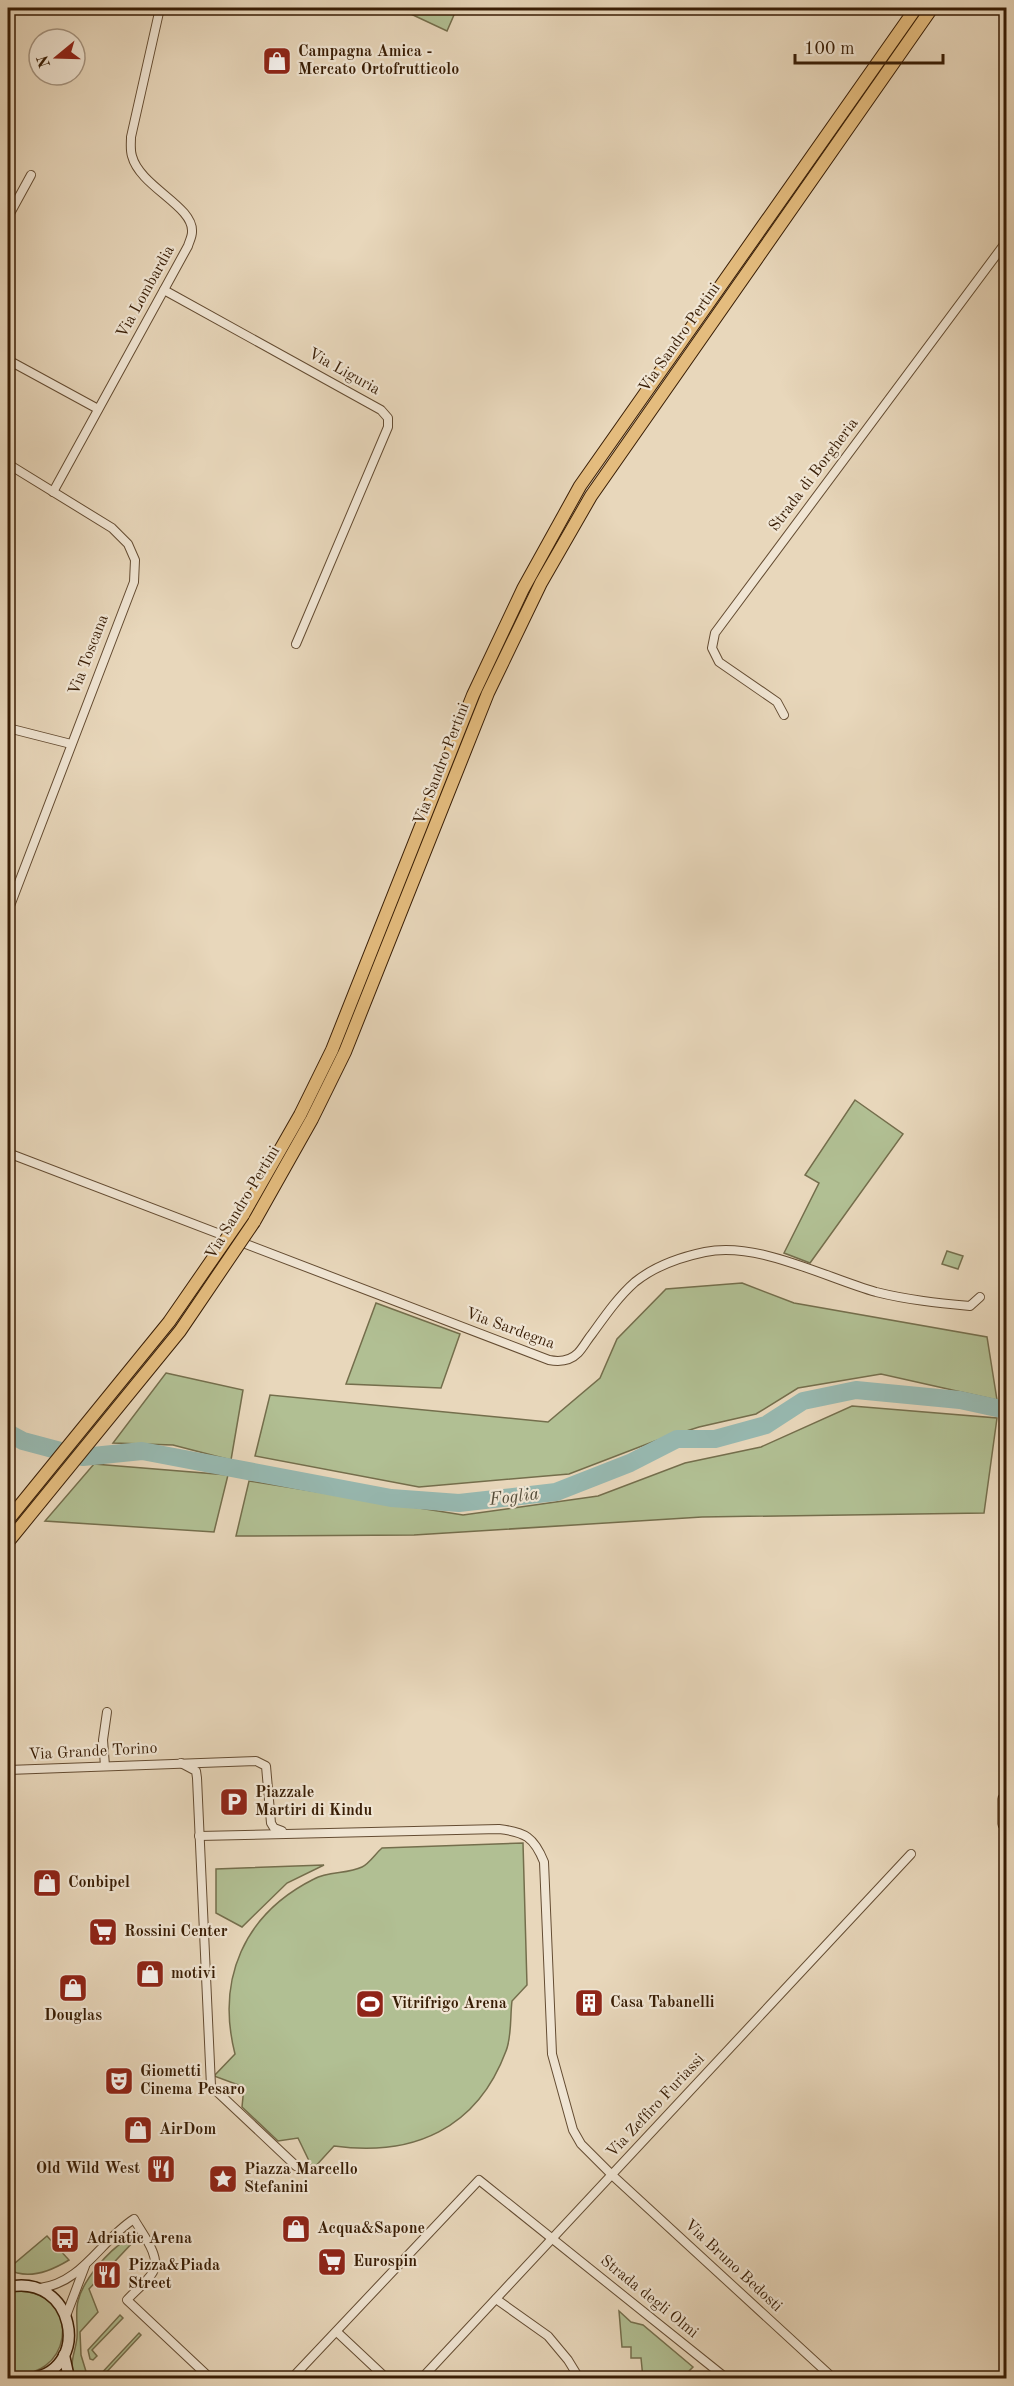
<svg xmlns="http://www.w3.org/2000/svg" width="1014" height="2386" viewBox="0 0 1014 2386" font-family="'Old Standard TT',serif">
	<rect width="100%" height="100%" fill="#e8d7bb"/>
	<filter id="stains"><feTurbulence type="fractalNoise" baseFrequency=".00333" numOctaves="4"/><feColorMatrix values="0 0 0 0 .2 0 0 0 0 .09 0 0 0 0 .02 0 0 0 .5 -.17"/></filter>
	<radialGradient id="worn" r=".72"><stop offset=".6" stop-color="#630" stop-opacity="0"/><stop offset="1" stop-color="#630" stop-opacity=".3"/></radialGradient>
	<!-- green -->
	<g fill="#b1bf93" stroke="#746e4c" stroke-width="1.5">
		<path d="M398 8H457L447 31Z"/>
		<path d="M855 1100 903 1134 810 1263 784 1253 819 1183 805 1175Z"/>
		<path d="M947 1251 963 1256 958 1269 942 1264Z"/>
		<path d="M742 1283 794 1303 987 1337 997 1400 881 1374 798 1388 756 1414 699 1427 655 1441 569 1474 419 1487 255 1456 270 1395 548 1422 600 1378 617 1339 666 1289Z"/>
		<path d="M376 1303 460 1334 441 1388 346 1384Z"/>
		<path d="M166 1373 243 1390 231 1460 173 1445 113 1443Z"/>
		<path d="M852 1406 997 1418 984 1513 702 1517 414 1535 236 1536 249 1481 463 1515 598 1496 685 1463 761 1447Z"/>
		<path d="M94 1464 228 1475 214 1532 45 1521Z"/>
		<path d="M523 1843 527 1985 512 2001C510 2016 512 2036 506 2051 477 2129 413 2157 334 2146L313 2169 298 2138 278 2141 242 2107 244 2087 214 2076 235 2054C216 1979 244 1914 314 1879 328 1871 348 1874 362 1867 369 1864 376 1853 382 1848Z"/>
		<path d="M324 1865 287 1883 242 1927 216 1913V1869Z"/>
		<path d="M47 2236 69 2260C51 2271 28 2281 8 2269Z"/>
		<path d="M126 2240 134 2241 89 2289 98 2312 80 2332 81 2355 88 2378H74C69 2361 75 2354 77 2338 78 2325 75 2313 78 2301 83 2280 108 2251 126 2240Z"/>
		<path d="M18 2291C87 2293 70 2386 8 2372V2293Z"/>
		<path d="M619 2311 631 2322 643 2325 693 2367 682 2378H643L641 2358H631V2347H622Z"/>
		<path d="M120 2315 123 2318 92 2350 97 2356 93 2360 90 2359 88 2350Z"/>
		<path d="M139 2333 141 2335 101 2378H97Z"/>
	</g>
	<g fill="none" stroke-linecap="round" stroke-linejoin="round">
		<!-- river -->
		<path stroke="#97b9b1" stroke-width="18" d="M8 1433 23 1441 83 1457 142 1451 391 1498 459 1503 556 1492 630 1463 677 1439H715L766 1425 803 1401 856 1390 960 1400 1006 1410"/>
		<!-- street casing -->
		<g stroke="#644c32" stroke-width="10">
			<g id="street">
				<path d="M8 217 31 175"/>
				<path d="M164 290 381 410 388 418V427L296 644"/>
				<path d="M8 360 98 409"/>
				<path d="M8 464 112 528 128 544 135 560 134 582 8 911"/>
				<path d="M53 492 188 246C189 242 192 237 192 232 194 206 140 187 132 156 130 150 131 143 131 137L160 8"/>
				<path d="M784 715 777 702 719 662 712 648 715 633 1006 242"/>
				<path d="M8 728 71 744"/>
				<path d="M8 1153 549 1360C559 1362 570 1361 578 1353 583 1348 587 1340 592 1334 605 1316 618 1297 635 1282 655 1266 681 1257 705 1252 758 1241 826 1278 876 1292 908 1300 938 1303 970 1306L980 1297"/>
				<path d="M181 1763 196 1771 197 1778 211 2086 296 2166"/>
				<path d="M105 1766 103 1740 107 1712"/>
				<path d="M8 1770 256 1761 266 1766 271 1823 274 1828 282 1831"/>
				<path d="M199 1836 499 1829C525 1832 534 1837 544 1862L552 2054 573 2130 581 2144 612 2175 833 2378"/>
				<path d="M40 2288C82 2283 100 2241 134 2219 141 2232 162 2257 153 2272 147 2282 135 2291 127 2300L210 2378"/>
				<path d="M496 2299 548 2336 568 2360 579 2378"/>
				<path d="M66 2316 85 2266"/>
				<path d="M337 2332 386 2378"/>
				<path d="M292 2378 479 2180 726 2378"/>
				<path d="M422 2378 911 1854"/>
			</g>
		</g>
		<!-- secondary casing -->
		<g stroke="#381d05" stroke-width="13">
			<g id="secondary">
				<path d="M8 2287C74 2273 92 2367 33 2378"/>
				<path d="M64 2355 69 2378"/>
				<path d="M8 2378H9"/>
			</g>
		</g>
		<!-- primary casing -->
		<g stroke="#381d05" stroke-width="14">
			<g id="primary">
				<path d="M243 1215 300 1115 332 1050 473 695 523 589 580 486 916 8"/>
				<path d="M254 1222 312 1119 345 1052 488 693 541 583 591 496 932 8"/>
			</g>
		</g>
		<!-- highway casing -->
		<g stroke="#381d05" stroke-width="17">
			<path id="highway" d="M1006 1799V1824"/>
		</g>
		<!-- street -->
		<use href="#street" stroke="#f0e5d3" stroke-width="8"/>
		<!-- secondary -->
		<use href="#secondary" stroke="#f0e5d3" stroke-width="10"/>
		<!-- primary -->
		<use href="#primary" stroke="#e4bc7e" stroke-width="12"/>
		<!-- highway -->
		<use href="#highway" stroke="#e4bc7e" stroke-width="15"/>
		<!-- primary-bridge casing -->
		<g stroke="#381d05" stroke-width="14" stroke-linecap="butt">
			<g id="primary-bridge">
				<path d="M8 1520 169 1322 243 1215"/>
				<path d="M8 1542 180 1331 254 1222"/>
			</g>
		</g>
		<!-- primary-bridge -->
		<use href="#primary-bridge" stroke="#e4bc7e" stroke-width="12"/>
	</g>
	<!-- icons -->
	<defs>
		<g id="shop-square" transform="scale(1.5)"><rect x="-9" y="-9" width="18" height="18" rx="4" fill="#8f2418" stroke="#f0e5d3"/><path d="M-5-2.5h2.3a2.7 3.5 0 0 1 5.4 0H5L5.5 6h-11ZM-1.5-2.5h3a1.5 2.3 0 0 0-3 0Z" fill="#fff"/></g>
		<g id="parking-square" transform="scale(1.5)"><rect x="-9" y="-9" width="18" height="18" rx="4" fill="#8f2418" stroke="#f0e5d3"/><path d="M-3.5-5.5H1a3.5 3.5 0 0 1 0 7H-1V5.5H-3.5ZM-1-3.4V-.6H.8a1.4 1.4 0 0 0 0-2.8Z" fill="#fff"/></g>
		<g id="supermarket-square" transform="scale(1.5)"><rect x="-9" y="-9" width="18" height="18" rx="4" fill="#8f2418" stroke="#f0e5d3"/><path d="M-6-5.5h2.5l.6 2H6L4.5 2H-2.5L-4.4-4H-6ZM-1.5 3.2a1.3 1.3 0 1 0 .1 0ZM3 3.2a1.3 1.3 0 1 0 .1 0Z" fill="#fff"/></g>
		<g id="building-square" transform="scale(1.5)"><rect x="-9" y="-9" width="18" height="18" rx="4" fill="#8f2418" stroke="#f0e5d3"/><path d="M-4-6H4V6H1V3H-1V6H-4ZM-2.5-4.3h1.7v1.8h-1.7ZM.8-4.3h1.7v1.8H.8ZM-2.5-1h1.7V.8h-1.7ZM.8-1h1.7V.8H.8Z" fill="#fff"/></g>
		<g id="stadium-square" transform="scale(1.5)"><rect x="-9" y="-9" width="18" height="18" rx="4" fill="#8f2418" stroke="#f0e5d3"/><path d="M0-5a6.5 5 0 1 0 0 10a6.5 5 0 1 0 0-10ZM-3.5-1.8h7v3.6h-7Z" fill="#fff"/></g>
		<g id="theatre-square" transform="scale(1.5)"><rect x="-9" y="-9" width="18" height="18" rx="4" fill="#8f2418" stroke="#f0e5d3"/><path d="M-5-5.5Q0-4 5-5.5V0Q5 5 0 6Q-5 5-5 0ZM-3.3-2.5H-1v1.5H-3.3ZM1-2.5H3.3v1.5H1ZM-2.8 1Q0 5.5 2.8 1Z" fill="#fff"/></g>
		<g id="restaurant-square" transform="scale(1.5)"><rect x="-9" y="-9" width="18" height="18" rx="4" fill="#8f2418" stroke="#f0e5d3"/><path d="M-5-6h1v4h1v-4h1v4h1v-4h1v5L-1.5 .5V6h-2V.5L-5-1ZM5-6V6H3V1.5H1.5Q1.5-4 5-6Z" fill="#fff"/></g>
		<g id="sight-square" transform="scale(1.5)"><rect x="-9" y="-9" width="18" height="18" rx="4" fill="#8f2418" stroke="#f0e5d3"/><path d="M0-6L1.8-2.2L6-1.7L2.9 1.2L3.7 5.4L0 3.3L-3.7 5.4L-2.9 1.2L-6-1.7L-1.8-2.2Z" fill="#fff"/></g>
		<g id="bus-square" transform="scale(1.5)"><rect x="-9" y="-9" width="18" height="18" rx="4" fill="#8f2418" stroke="#f0e5d3"/><path d="M-5-6H5V4H4V6H2V4H-2V6H-4V4H-5ZM-3.5-4V0h7V-4ZM-3.5 1.2v1.5H-2V1.2ZM2 1.2v1.5H3.5V1.2Z" fill="#fff"/></g>
	</defs>
	<g fill-rule="evenodd">
		<use href="#shop-square" x="277" y="61"/>
		<use href="#parking-square" x="234" y="1802"/>
		<use href="#shop-square" x="47" y="1883"/>
		<use href="#supermarket-square" x="103" y="1932"/>
		<use href="#shop-square" x="150" y="1974"/>
		<use href="#shop-square" x="73" y="1988"/>
		<use href="#building-square" x="589" y="2003"/>
		<use href="#stadium-square" x="370" y="2004"/>
		<use href="#theatre-square" x="119" y="2081"/>
		<use href="#shop-square" x="138" y="2130"/>
		<use href="#restaurant-square" x="161" y="2169"/>
		<use href="#sight-square" x="223" y="2179"/>
		<use href="#shop-square" x="296" y="2229"/>
		<use href="#bus-square" x="65" y="2239"/>
		<use href="#supermarket-square" x="332" y="2262"/>
		<use href="#restaurant-square" x="107" y="2275"/>
	</g>
	<g text-anchor="middle" dominant-baseline="central" stroke-width="4.5" stroke-linejoin="round" paint-order="stroke">
		<!-- poi labels -->
		<g font-size="16" font-weight="bold" fill="#381d05" stroke="#f0e5d3" text-anchor="start">
			<text x="298" y="52">Campagna Amica -<tspan x="298" dy="18">Mercato Ortofrutticolo</tspan></text>
			<text x="255" y="1793">Piazzale<tspan x="255" dy="18">Martiri di Kindu</tspan></text>
			<text x="68" y="1883">Conbipel</text>
			<text x="124" y="1932">Rossini Center</text>
			<text x="171" y="1974">motivi</text>
			<text x="610" y="2003">Casa Tabanelli</text>
			<text x="391" y="2004">Vitrifrigo Arena</text>
			<text x="73" y="2016" text-anchor="middle">Douglas</text>
			<text x="140" y="2072">Giometti<tspan x="140" dy="18">Cinema Pesaro</tspan></text>
			<text x="159" y="2130">AirDom</text>
			<text x="140" y="2169" text-anchor="end">Old Wild West</text>
			<text x="244" y="2170">Piazza Marcello<tspan x="244" dy="18">Stefanini</tspan></text>
			<text x="317" y="2229">Acqua&amp;Sapone</text>
			<text x="86" y="2239">Adriatic Arena</text>
			<text x="353" y="2262">Eurospin</text>
			<text x="128" y="2266">Pizza&amp;Piada<tspan x="128" dy="18">Street</tspan></text>
		</g>
		<!-- street labels -->
		<g font-size="16" fill="#381d05" stroke="#f0e5d3">
			<text transform="translate(146 292) rotate(-61)">Via Lombardia</text>
			<text transform="translate(680 338) rotate(-55)">Via Sandro Pertini</text>
			<text transform="translate(344 372) rotate(29)">Via Liguria</text>
			<text transform="translate(814 475) rotate(-53)">Strada di Borgheria</text>
			<text transform="translate(89 655) rotate(-69)">Via Toscana</text>
			<text transform="translate(442 764) rotate(-69)">Via Sandro Pertini</text>
			<text transform="translate(243 1203) rotate(-59)">Via Sandro Pertini</text>
			<text transform="translate(510 1329) rotate(20)">Via Sardegna</text>
			<text transform="translate(93 1752) rotate(-3)">Via Grande Torino</text>
			<text transform="translate(656 2106) rotate(-47)">Via Zeffiro Furiassi</text>
			<text transform="translate(733 2266) rotate(43)">Via Bruno Bedosti</text>
			<text transform="translate(649 2297) rotate(39)">Strada degli Olmi</text>
		</g>
		<!-- water labels -->
		<g font-size="18" font-style="italic" fill="#544c39" stroke="#f0e5d3">
			<text transform="translate(514 1497) rotate(-7)">Foglia</text>
		</g>
	</g>
	<!-- margin -->
	<rect width="1014" height="2386" fill="none" stroke="#e8d7bb" stroke-width="30"/>
	<rect x="9" y="9" width="996" height="2368" fill="none" stroke="#381d05" stroke-width="3"/>
	<rect x="15" y="15" width="984" height="2356" fill="none" stroke="#381d05" stroke-width="1.5"/>
	<!-- north arrow -->
	<g transform="translate(57 57) rotate(251)"><circle r="28" fill="#f0e5d3" stroke="#a69581" stroke-width="1.5"/>
	<path d="M0-4.5L10 22L0 15L-10 22Z" fill="#8f2418"/>
	<text y="-9" font-size="16" font-weight="bold" text-anchor="middle" fill="#381d05">N</text>
	</g>
	<!-- scale -->
	<path d="M795 54v9h148v-9" fill="none" stroke="#381d05" stroke-width="3"/>
	<text x="804" y="54" font-size="18" fill="#381d05" stroke="#f0e5d3" stroke-width="4.5" paint-order="stroke">100 m</text>
	<rect width="100%" height="100%" filter="url(#stains)"/>
	<rect width="100%" height="100%" fill="url(#worn)"/>
</svg>
